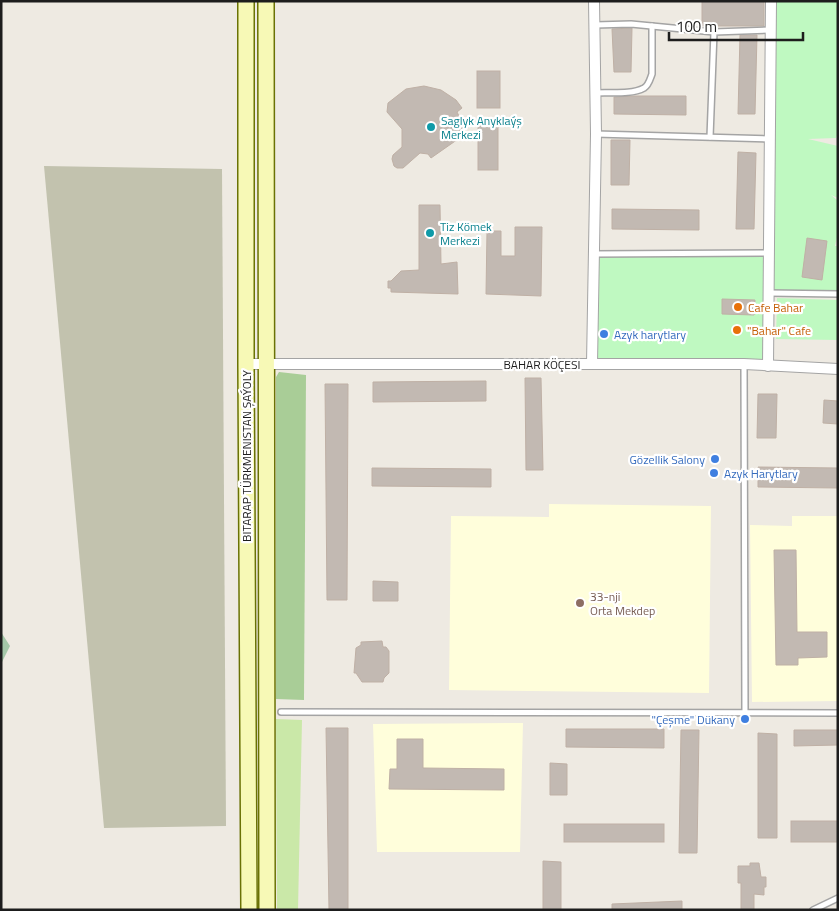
<svg xmlns="http://www.w3.org/2000/svg" width="839" height="911" viewBox="0 0 839 911" font-family="'Titillium Web',sans-serif">
	<rect width="100%" height="100%" fill="#eeeae2"/>
	<!-- education -->
	<g fill="#fffedb">
		<path d="M549 504 711 506 709 693 449 690 451 516 549 517Z"/>
		<path d="M792 516H838V701L752 702 750 525 792 526Z"/>
		<path d="M523 723 520 852H377L373 724Z"/>
	</g>
	<!-- construction -->
	<path fill="#c2c2ae" d="M44 166 222 169 226 826 104 828Z"/>
	<!-- grass -->
	<path fill="#cae8a8" d="M276 719 302 720 298 910H277Z"/>
	<!-- forest -->
	<path fill="#a9cd97" d="M279 372 306 375 304 700 276 699V377Z"/>
	<!-- cemetery -->
	<path fill="#a4c7a8" d="M1 632 10 646 1 664Z"/>
	<!-- park -->
	<g fill="#bff9c1">
		<path d="M771 1H838V132L836 138 808 139 838 146V198L831 195 838 201V233L835 246H838V294L769 293Z"/>
		<rect x="597" y="252" width="168" height="108"/>
		<path d="M777 298 838 300V340L776 339Z"/>
	</g>
	<!-- building -->
	<g fill="#c2b9b2" stroke="#bfb0a5">
		<rect x="702" y="1" width="62" height="25"/>
		<path d="M632 28 631 72H614L612 29Z"/>
		<path d="M740 35H757L755 114H738Z"/>
		<rect x="477" y="71" width="23" height="37"/>
		<path d="M424 86 441 90 456 100 462 108 457 112 463 124 461 137 431 158 428 154 420 153 403 168H397L394 166 392 159 393 155 402 147V129L387 112 388 103 406 89Z"/>
		<path d="M635 96H686V115L614 114V97Z"/>
		<rect x="478" y="122" width="20" height="48"/>
		<path d="M611 140H630L629 185H611Z"/>
		<path d="M738 152 756 153 754 229H736Z"/>
		<path d="M419 205H440L441 264 457 262 458 294 391 292V288H388V281H391L401 271 419 270Z"/>
		<path d="M612 209 699 210V230L612 229Z"/>
		<path d="M515 227H542L541 296 486 294 487 231H501V256H515Z"/>
		<path d="M807 238 827 241 822 280 802 277Z"/>
		<path d="M722 299 755 300 754 315 722 314Z"/>
		<path d="M525 378H541L543 470H526Z"/>
		<path d="M486 381V401L373 402V382Z"/>
		<path d="M325 384H348L347 600H327Z"/>
		<path d="M758 394H777L776 438H757Z"/>
		<path d="M824 400 838 401V424L823 423Z"/>
		<path d="M758 467 838 468V488L758 487Z"/>
		<path d="M372 468 491 469V487L372 486Z"/>
		<path d="M774 550H796L797 632H827V657L798 658V665H776Z"/>
		<path d="M373 581 398 582V601H373Z"/>
		<path d="M382 641 383 647H386L389 651V673L384 678 383 682H362L356 673H354L356 648 361 645V642Z"/>
		<path d="M326 728H348V910H329Z"/>
		<path d="M566 729H664V748L566 747Z"/>
		<path d="M681 730H699L697 853H679Z"/>
		<path d="M794 730H838V745L794 746Z"/>
		<path d="M758 733 777 734V838H758Z"/>
		<path d="M397 739H423V768L504 769V790L389 789 390 769H397Z"/>
		<path d="M550 763 567 764V795H550Z"/>
		<rect x="791" y="821" width="47" height="21"/>
		<rect x="564" y="824" width="100" height="18"/>
		<path d="M543 861 561 862V910H543Z"/>
		<path d="M750 863H759L761 877H766V887H764V895L754 894V910H741V883H738V866H750Z"/>
		<path d="M682 901V910H612V904Z"/>
	</g>
	<g fill="none" stroke-linecap="round" stroke-linejoin="round">
		<!-- service casing -->
		<g stroke="#a4a4a4" stroke-width="8">
			<g id="service">
				<path d="M595 25 631 24 714 32"/>
				<path d="M595 93C610 92 631 95 644 88 649 85 650 79 652 74V26"/>
				<path d="M596 134 770 139"/>
				<path d="M710 137 714 32 770 30"/>
				<path d="M593 254 769 253"/>
				<path d="M769 293 838 294"/>
				<path d="M744 364 745 713"/>
				<path d="M281 712 838 713"/>
				<path d="M813 910 838 898"/>
			</g>
		</g>
		<!-- minor casing -->
		<g stroke="#a4a4a4" stroke-width="12">
			<g id="minor">
				<path d="M246 364H744L838 369"/>
				<path d="M592 364 596 134 594 1"/>
				<path d="M768 366 771 1"/>
			</g>
		</g>
		<!-- secondary casing -->
		<g stroke="#6a7205" stroke-width="18">
			<g id="secondary">
				<path d="M246 1V364L249 910"/>
				<path d="M266 1 267 910"/>
			</g>
		</g>
		<!-- service -->
		<use href="#service" stroke="#fff" stroke-width="5"/>
		<!-- minor -->
		<use href="#minor" stroke="#fff" stroke-width="10"/>
		<!-- secondary -->
		<use href="#secondary" stroke="#f7f9b6" stroke-width="15"/>
	</g>
	<!-- markers -->
	<g fill="#0f9aa8" stroke="#fff" stroke-width="2">
		<circle cx="431" cy="127" r="5"/>
		<circle cx="430" cy="233" r="5"/>
	</g>
	<g fill="#e8710a" stroke="#fff" stroke-width="2">
		<circle cx="738" cy="307" r="5"/>
		<circle cx="737" cy="330" r="5"/>
	</g>
	<g fill="#3f7fe0" stroke="#fff" stroke-width="2">
		<circle cx="604" cy="334" r="5"/>
		<circle cx="715" cy="459" r="5"/>
		<circle cx="714" cy="473" r="5"/>
		<circle cx="745" cy="719" r="5"/>
	</g>
	<circle fill="#8d6e63" stroke="#fff" stroke-width="2" cx="580" cy="603" r="5"/>
	<g text-anchor="middle" dominant-baseline="central" stroke-width="4.5" stroke-linejoin="round" paint-order="stroke">
		<!-- culture labels -->
		<g font-size="12" fill="#0d838f" stroke="#fff" text-anchor="start">
			<text x="441" y="120">Saglyk Anyklaýş<tspan x="441" dy="14">Merkezi</tspan></text>
			<text x="440" y="226">Tiz Kömek<tspan x="440" dy="14">Merkezi</tspan></text>
		</g>
		<!-- food labels -->
		<g font-size="12" fill="#c56008" stroke="#fff" text-anchor="start">
			<text x="748" y="307">Cafe Bahar</text>
			<text x="747" y="330">"Bahar" Cafe</text>
		</g>
		<!-- shop labels -->
		<g font-size="12" fill="#366cbe" stroke="#fff" text-anchor="start">
			<text x="614" y="334">Azyk harytlary</text>
			<text x="705" y="459" text-anchor="end">Gözellik Salony</text>
			<text x="724" y="473">Azyk Harytlary</text>
			<text x="735" y="719" text-anchor="end">"Çeşme" Dükany</text>
		</g>
		<!-- street labels -->
		<g font-size="12" fill="#1d1d1d" stroke="#fff">
			<text x="542" y="364">BAHAR KÖÇESI</text>
			<text transform="translate(246 456) rotate(-90)">BITARAP TÜRKMENISTAN ŞAÝOLY</text>
		</g>
		<!-- education labels -->
		<g font-size="12" fill="#785e54" stroke="#fff" text-anchor="start">
			<text x="590" y="596">33-nji<tspan x="590" dy="14">Orta Mekdep</tspan></text>
		</g>
	</g>
	<!-- border -->
	<rect width="839" height="911" fill="none" stroke="#1d1d1d" stroke-width="5"/>
	<!-- scale -->
	<path d="M669 32v8h134v-8" fill="none" stroke="#1d1d1d" stroke-width="2.5"/>
	<text x="676" y="32" font-size="15" fill="#1d1d1d" stroke="#ffffff" stroke-width="4" paint-order="stroke">100 m</text>
</svg>
